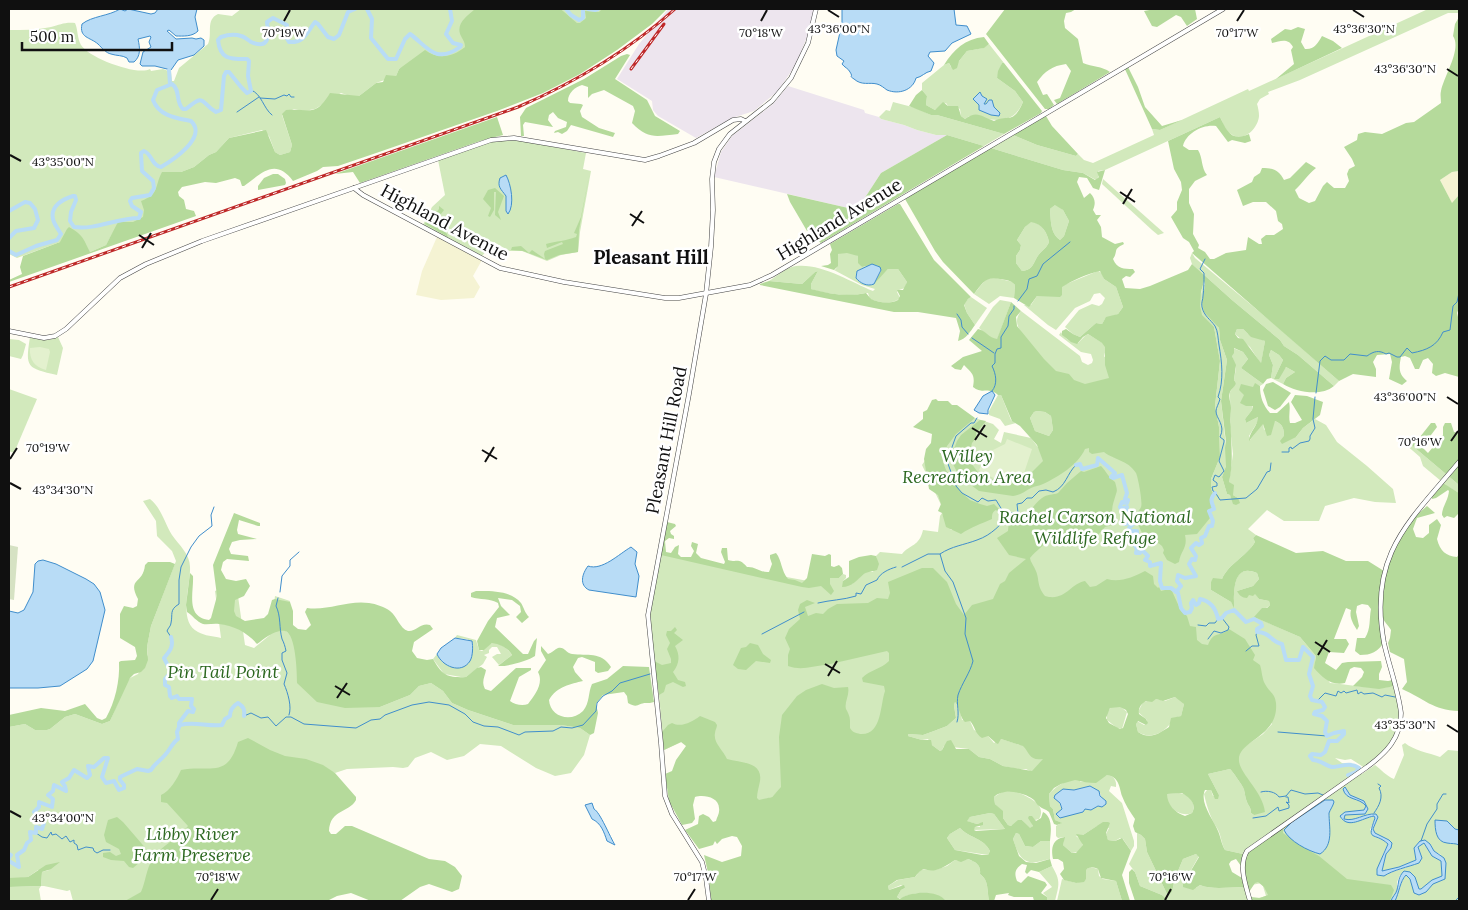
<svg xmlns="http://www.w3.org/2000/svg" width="1468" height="910" viewBox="0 0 1468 910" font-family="Lora,serif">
	<rect width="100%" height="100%" fill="#fffdf3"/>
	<!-- industrial -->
	<g fill="#ede5ee">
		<path d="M668 9H814L807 37 796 64 778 91 754 111 732 118 696 138 658 116 653 110 652 101 617 79 639 44Z"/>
		<path d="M788 86 864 110 865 113 879 117 881 119 904 125 917 130 936 135H947L881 173 857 210 714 177 721 152 732 136 773 104Z"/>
	</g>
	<!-- farmland -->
	<g fill="#f5f3d3">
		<path d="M1459 171V195L1452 204 1440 180 1452 172Z"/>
		<path d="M437 237 482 260 473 276 480 287 474 298 441 300 416 295 422 271Z"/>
	</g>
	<!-- green -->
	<g fill="#d2e9bc" fill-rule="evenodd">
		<path d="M241 9H476L463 54 451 64 430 55 399 69 396 76 376 83 359 96H350L341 93 315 109 304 111 294 109 282 115 292 145 290 152 280 155 275 152 269 136 262 130 229 138 216 152 209 155 194 167 181 172 144 220 114 231 106 245 90 252 60 242 17 258 9 254V30C23 30 37 30 51 27 60 25 64 22 75 23 78 29 77 38 81 45 89 58 137 76 150 69L151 71 163 69 171 72 172 81H174L179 68 208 44C213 34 205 20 218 14L232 16Z"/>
		<path d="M561 9H605L582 28Z"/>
		<path d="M1428 9H1459V13H1448L1300 80 1268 92 1269 94 1260 99 1257 104C1258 107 1259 112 1259 116 1258 129 1243 143 1231 134 1226 131 1223 123 1220 117L1105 170 1098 171 1099 176 1096 180 1083 173 1063 170 991 148 1013 135 1037 145 1076 156 1078 154 1084 160 1093 163 1154 135 1152 129 1160 130 1248 89 1249 91Z"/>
		<path d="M989 44 1004 63H1002L997 78 1015 91 1023 102C1012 128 991 119 969 116L965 119 961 116 960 109 955 106H948L946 103 935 110 926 105 927 96 922 90V83L944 65 949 63 951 67 959 61 967 51 983 48Z"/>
		<path d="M893 102 916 108 931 115H937L1004 134 984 146 947 135H936L917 130 904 125 881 119 879 117 886 110 890 111Z"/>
		<path d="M512 139 586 153 583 169 591 171 580 232 578 252 561 255 547 261 522 251H509L494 242 482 256 423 225 432 207 445 195 438 160 494 141Z"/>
		<path d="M1103 179 1164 233 1158 235 1152 230 1102 184Z"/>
		<path d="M1056 204 1063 210 1069 221 1064 236 1060 240C1050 233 1051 220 1050 209Z"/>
		<path d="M1031 221C1042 224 1047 232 1049 242 1047 247 1045 248 1041 252 1033 260 1035 270 1022 271L1016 263V256L1020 250 1021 245 1017 240 1025 227Z"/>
		<path d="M840 253H853L858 256 862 267 869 266C862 269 855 269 856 278L863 283 871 285 888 269H898L907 282 905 288 899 290 897 292 900 298C892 305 880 303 870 299L868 293C862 293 858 295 852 295 839 295 823 293 811 289V284L818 271 815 272 802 284 769 281C777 276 787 267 796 266 821 263 851 282 873 291L875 289 862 285 834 270 836 269 838 262 837 255Z"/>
		<path d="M1192 253 1195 258 1273 323 1339 381 1334 386 1298 355 1284 346 1280 340 1232 300 1192 264 1190 258Z"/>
		<path d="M1098 271 1102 273 1104 279 1116 287 1123 307 1118 314 1105 319 1102 324 1096 323 1080 337 1073 334 1065 327 1079 310 1092 304 1099 306 1102 304 1105 298 1100 293 1094 294 1090 301 1075 308 1056 330 1048 325 1024 305H1031L1037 296Z"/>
		<path d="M992 277 1013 282 1015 285 1014 298 1000 296 989 304 974 294 986 279Z"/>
		<path d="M1203 284 1205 285 1204 289 1215 323 1219 328 1220 340 1227 360 1221 401 1227 455 1226 466 1222 477 1227 494 1230 495 1233 501 1238 498 1233 495 1229 482 1233 454 1230 427 1231 422 1230 398V392L1236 383 1234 380 1236 368 1232 356 1233 348 1243 352 1248 359 1241 368 1263 384 1260 386 1255 384 1252 410 1245 419 1246 423 1258 417V421L1249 436 1250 440 1263 423 1264 430 1275 421C1283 424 1284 429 1284 436L1296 437 1303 428 1315 419 1326 425 1337 442 1367 466 1393 489 1396 503 1375 502 1354 498 1325 506 1319 521H1284L1267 510 1248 529 1256 535 1253 538 1255 542C1246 557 1229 563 1222 579L1211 582V590L1231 602 1234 607C1234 592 1232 562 1257 573L1259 579 1253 586 1237 591 1249 595 1255 593 1259 599 1269 601 1270 605 1255 617 1300 637 1316 656 1315 662 1330 683C1353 685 1372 690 1395 686 1399 703 1405 728 1392 743 1384 752 1374 760 1365 768L1351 759 1345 760 1335 758 1342 763 1358 765 1360 771 1359 773 1362 774 1375 765C1381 769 1386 776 1394 779L1404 755 1402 745 1405 743C1413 750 1429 753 1440 757L1448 750 1459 751V901H1395L1404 876 1407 875 1418 887 1415 877 1410 872 1400 875 1397 882V891L1391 901H1251V900L1266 896 1262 883 1246 886 1244 876V859L1275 829 1249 847 1243 854 1225 850C1221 843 1221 834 1217 828 1210 817 1207 807 1204 794L1207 790H1211L1213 796 1219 795 1208 774 1230 769C1233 772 1242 785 1244 789 1245 793 1245 798 1247 802 1249 807 1251 807 1251 813L1254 815 1227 746 1244 747 1263 734 1272 724 1254 661 1109 697 1032 772 1026 769H1018L1003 766 990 759 979 757 969 749 944 746 942 750 940 751 932 745 928 739 922 740 908 736V734L923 735 934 731 947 726 956 718 954 706 955 702 960 710 962 720 970 721 974 730 988 736 994 743 1001 739 1020 745 956 658 884 755 776 793 772 797 762 800 741 812 690 738 664 750 656 663 654 661 650 615 661 554 830 585V578H839L843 574 846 575V578L843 581 852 584 866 572H873L877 561 876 556 880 552 902 554C910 544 919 547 923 530L938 532 940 516 942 513 951 530H953L922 465 935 446 941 414 972 420 975 418 993 424 999 430 994 439 1001 443 1004 432 1031 438 1049 462 1096 434 1211 490V479L1220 457 1219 427 1215 406 1220 361 1214 327 1198 418 1009 377 1022 333C1016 325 1015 319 1021 311L1080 356 1082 362 1088 365 1092 363 1093 360 1091 354 1081 352 1059 335 1061 332C1064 338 1070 342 1078 343L1085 336 1088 334 1104 344 1106 348 1104 357 1201 294ZM1354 811 1353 814 1345 815 1343 818 1345 820C1356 820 1365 813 1376 814L1377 820 1373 830 1375 834 1389 840 1382 871 1399 867 1416 860 1414 848 1420 841 1431 845 1434 852 1440 854C1444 862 1448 867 1442 876L1441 861 1432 856 1424 843 1418 847 1421 855 1419 863 1380 876 1377 874 1383 854 1388 844 1370 830 1375 818 1374 816 1353 822 1341 819 1345 812Z"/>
		<path d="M971 297 987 308 975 325 967 313 964 304 968 299Z"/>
		<path d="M1000 300 1011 302 997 340 992 339 979 328 993 307Z"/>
		<path d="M1237 329H1243L1248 334 1265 341 1261 364 1250 347 1235 334Z"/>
		<path d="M30 337 49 340 58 337 63 348 57 375C27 368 25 368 30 337Z"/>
		<path d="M9 339 19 340 26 344 23 355 21 359 9 356Z"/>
		<path d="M1271 350 1279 355 1283 360 1274 379 1286 367 1295 372 1286 378 1283 384 1271 378 1273 365 1269 355Z"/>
		<path d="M9 389 37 399 14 453 9 451Z"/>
		<path d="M998 395H1001L1011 420 1016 423 1005 426 1000 419 989 415V411Z"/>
		<path d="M1037 411 1045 412 1051 416 1053 430 1049 436 1035 431 1030 418 1034 412Z"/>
		<path d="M1408 442 1459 485V493L1447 486 1423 466 1420 457 1405 444Z"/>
		<path d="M150 499C162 509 164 522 172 535 179 545 190 554 190 567 191 584 177 622 198 632 205 636 213 636 221 638L215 591 236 582 245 645 254 648 270 635 275 596 290 601 286 631 380 707 410 695 419 686 431 683 443 691 452 703 468 710 513 725H561L580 728 590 735 584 755 571 773 555 776 536 768 501 746 480 744 464 756 447 760 431 752 415 758 408 767 403 768 393 767 347 769 335 773 333 772 248 901H73L70 890 67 891 44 886H41L39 889 41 901H9V887L41 886 42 872 49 870H38L28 877 9 880V727L25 724 35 730H47L50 729 65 717 75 714 102 724 110 721 126 684 130 678 138 674 148 655 147 647 151 626 176 561 172 551 157 536 156 521 143 501Z"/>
		<path d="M457 635 476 640 479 650 482 651C485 649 488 645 492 643 499 641 509 650 512 655L499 665 492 657 497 654H501L497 647H492L489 650V653L484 655 487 657 483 664 466 677H461L444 674 433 659 437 654 443 663 471 657 473 644 467 639 455 638Z"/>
		<path d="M1175 697 1182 700 1184 704 1181 716 1174 718C1167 731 1152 741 1138 732L1136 724 1137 721 1144 725 1147 724V720L1138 712 1143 702 1156 699 1165 701Z"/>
		<path d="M1111 707H1121L1127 712 1122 729 1117 728 1107 720V713Z"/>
		<path d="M1107 775C1113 775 1117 780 1116 787L1111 786 1109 791 1122 803 1134 841V846L1131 851 1123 839 1120 838 1115 841 1108 840 1106 834 1109 828 1097 826 1083 835 1076 836 1082 841 1083 846 1078 852 1072 853 1063 845 1064 837 1058 838 1056 836V826L1061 823 1055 820 1053 809 1050 806 1049 794C1054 788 1068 778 1076 780 1084 781 1076 782 1084 782 1092 781 1099 778 1107 775ZM1090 786 1100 793 1104 805 1102 807 1098 806 1096 807 1085 809 1083 812 1067 815 1058 812 1062 810C1059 801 1055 796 1063 789L1074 790Z"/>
		<path d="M1014 791C1026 796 1048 804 1039 819L1035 820 1032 817H1029L1033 826 1030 829 1022 820 1011 826 1008 825 1003 818V812L995 804 994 797 1002 792Z"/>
		<path d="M1179 793C1189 794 1197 803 1192 813 1180 818 1167 807 1166 794Z"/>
		<path d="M990 813 994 814 1005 829 973 830 975 827H980V823L977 824 966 821 970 817Z"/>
		<path d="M960 828C969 838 984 838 990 851L988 855 955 850 947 838 950 834Z"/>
		<path d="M1016 833 1019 834 1025 846 1033 847 1041 841H1050V859C1045 860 1042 861 1037 862 1021 865 1017 851 1013 839Z"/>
		<path d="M1137 833 1141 835 1145 839 1147 852 1167 894 1169 895 1172 892 1175 878 1183 859 1196 854 1199 856 1183 884 1196 888 1200 885C1211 890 1231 887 1244 887L1248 901H1169L1162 895 1140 886 1135 872 1129 864 1137 848Z"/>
		<path d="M968 859C976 862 981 865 980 874 989 880 987 891 989 901H946C938 891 910 891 901 899L897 897 901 890 905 888 901 885 889 890 888 886 898 880 915 877 921 870 928 869 935 870 947 866 955 860 958 861Z"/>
		<path d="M1052 866C1061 881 1059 885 1055 901H1047V897L1043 893 1052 887 1039 872Z"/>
		<path d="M1090 867 1098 869 1099 876 1103 879 1116 881 1122 901H1057L1062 879 1076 883 1086 879 1085 870Z"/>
	</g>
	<!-- forest -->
	<g fill="#b5da9b" fill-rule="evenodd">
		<path d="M475 9H561L577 23H580L586 18 585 11 599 12 602 9H667L652 24 617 50 580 74 543 93 497 111 382 151 338 166 323 167 317 171 293 181C275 157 261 174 244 186H242L240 180 235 178 216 183 205 182 182 187 178 192 179 196 184 200 186 209 194 211 196 216 9 282V280L22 274 20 267 23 256 60 242 67 229 69 227C83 235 83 238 90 252L106 245 118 222H133L143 217 144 210 141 201C160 194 154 187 162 172H181L194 167 209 155 216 152 229 138 266 130 275 152 280 155 290 152 292 145 282 114 286 110C310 108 315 118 330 93L359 96 376 83 383 82 386 75 396 76 399 69 425 50C438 60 453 57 465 47 465 42 463 40 461 36 455 24 467 16 475 9Z"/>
		<path d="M1005 9H1076L1071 12 1066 13 1064 21 1065 28 1078 39 1083 63C1092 67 1102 66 1110 72L1057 104 1054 100 1060 98 1071 71 1066 64C1052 66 1045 71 1037 82L1043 95 1047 94 1054 105 1049 109H1045L986 34Z"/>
		<path d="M1155 9H1195L1197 19 1187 26 1181 17 1176 15 1157 27 1152 26 1144 11Z"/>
		<path d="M1459 17V171L1452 172 1440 180 1452 203 1459 195V308L1457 313 1459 321V377L1445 373 1436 376 1432 373 1433 364 1428 358 1423 360 1419 369H1415L1410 358 1405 356 1401 357C1399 367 1398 374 1407 381L1402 385 1389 379 1392 362 1390 354 1377 355 1373 362 1376 369V377L1353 374 1339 381 1192 253 1194 251 1189 242 1183 238 1171 217 1177 210V202L1182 190 1181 182 1174 169 1168 141 1220 117C1227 131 1231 142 1249 134L1251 141 1245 143 1232 140 1228 142 1216 126C1203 124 1186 133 1183 146L1189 150H1198C1203 158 1201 168 1207 175L1195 181 1189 189V203L1194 214 1193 234 1199 245 1198 248 1205 252 1210 259H1214L1226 253 1246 250 1248 237 1259 244H1262L1261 239 1266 235H1274L1283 229 1282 224 1278 221 1276 211 1266 202H1253L1243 206 1237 190 1252 182 1254 177 1260 173 1262 168C1273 168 1279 170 1284 180L1290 178 1306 162 1316 168C1307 175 1303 183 1295 190L1299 198 1309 203 1315 201 1323 186 1327 182 1334 188H1345L1349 181 1347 174 1349 169 1355 166 1352 159 1344 147 1357 140 1358 134 1365 132 1382 134 1406 123 1414 122 1441 103C1441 99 1440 95 1441 91 1444 76 1462 49 1453 36L1455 24Z"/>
		<path d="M1298 27 1305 29 1301 42 1305 49C1314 50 1318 43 1322 36L1333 41 1342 48 1276 79 1294 64 1291 50 1293 47C1288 38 1281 41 1272 43L1271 39 1285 29 1291 30Z"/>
		<path d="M984 37 989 44 984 48 967 51 959 61 957 68 953 70 949 63 944 65C954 49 965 39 984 37Z"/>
		<path d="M627 54 630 55 615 79 647 100 655 116 680 131 678 134C657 136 648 140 632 123L635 111 633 106 604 90 592 94 588 98V87L582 85C575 87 568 93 568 101L570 103 581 104 583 105 580 111 582 117 599 128 615 133 613 137 571 125 567 131 562 134 558 132 554 133 555 131 566 127 567 122 558 118 553 112 549 115 548 120 553 127 525 122 523 125 524 136H521L520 117 526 108 584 79 621 56Z"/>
		<path d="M1002 63H1004L1042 111 1041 113 1004 134 937 115H931L909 106 916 95 922 90 927 96 926 105 935 110 943 102 948 106H958L961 116 965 119C978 110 981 117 994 121 1009 114 1013 125 1023 102L1015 91 997 78 998 71Z"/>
		<path d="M1127 65 1138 87 1145 107 1162 126 1182 120 1160 130 1152 129 1124 67Z"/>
		<path d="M1046 116 1052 126 1078 154 1076 156 1037 145 1013 135Z"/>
		<path d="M497 117 503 135 480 141 360 183 353 172 335 174Z"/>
		<path d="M947 135 984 146 821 243 814 238 812 232 809 230 807 231 790 202 787 194 857 210 881 173Z"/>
		<path d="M991 148 1063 170 1083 173 1095 180 1099 177 1097 172 1105 170 1099 190 1093 188 1087 178 1079 177 1077 182 1084 198 1090 193C1095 198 1096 203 1093 210L1096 215H1101L1097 220 1101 227 1102 237 1115 244 1123 242 1124 244C1112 250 1119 250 1113 259 1117 269 1124 269 1133 269L1135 272 1130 277 1126 276 1122 279 1125 288 1140 289 1150 286 1188 270 1192 264 1232 300 1280 340 1284 346 1298 355 1334 386C1321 397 1296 392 1283 384L1286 378 1295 372 1286 367 1279 379H1274L1283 360 1279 355 1271 350 1269 355 1273 365 1271 378 1267 379 1263 384 1241 368 1248 359 1243 352 1234 348V353L1232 356 1236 365 1234 380 1236 383C1235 387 1231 389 1230 392 1228 397 1231 403 1231 408 1229 433 1235 458 1229 482L1234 485 1233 495 1238 498 1240 503 1236 505 1233 504 1230 495 1227 494 1222 477 1226 466 1225 448 1226 442 1221 401 1227 360 1220 340 1219 328 1204 312 1202 303 1205 285 1204 281 1201 292 1200 306 1202 315 1214 327 1220 361 1215 406 1219 427 1220 457 1211 479V489L1213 494 1211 501 1212 508 1209 511 1210 518 1197 534 1185 535C1188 548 1181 550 1179 562L1175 564 1167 560 1163 553 1164 550 1162 546C1156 540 1146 540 1141 531 1140 528 1135 519 1135 516 1135 514 1140 510 1141 507 1143 503 1138 477 1136 473 1128 460 1114 460 1104 452L1092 454 1089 452V448L1085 449C1078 465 1058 477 1043 484 1039 486 1035 486 1031 488 1025 491 1021 495 1013 496L979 491 959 476 953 464 951 457 957 441 961 435 980 420 986 421 976 433V438L972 443 968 459 980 475 1009 485 1032 472 1043 461 1037 445 1020 426 1012 421 1001 395H998C987 386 983 395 973 387 975 375 973 374 964 365L961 370 955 369 951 366 963 357 982 351 969 340 978 329C985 330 989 338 997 339L1011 302 1021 311 1016 317 1017 326 1044 359 1056 371 1069 374 1074 380 1085 384 1109 378 1105 365V347L1102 343 1088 334 1083 337 1077 344 1071 342 1062 335V331L1066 329 1073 334 1080 337 1096 323 1102 324 1106 317 1118 314 1123 307 1116 287 1104 279 1100 271C1087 274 1073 280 1062 287V295L1060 297 1037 296 1029 307 1014 298 1015 285C1011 280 1006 280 1000 279 985 276 983 283 974 294L943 262 935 251 905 199ZM1055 205 1063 210 1069 221 1064 236 1060 240C1050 233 1051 220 1050 209ZM1031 222C1042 224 1047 232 1049 242 1047 247 1045 248 1041 252 1033 260 1035 270 1022 271L1016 263V256L1020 250 1021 245 1017 240 1025 227ZM1237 329H1243L1251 337 1265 341 1261 363 1243 339 1238 338 1235 334ZM1037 411 1045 412 1051 416 1053 430 1049 436 1035 431 1030 418 1034 412Z"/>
		<path d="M273 174H278L285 179 286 183 285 185 258 190V186L264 178Z"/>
		<path d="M589 176 579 230 578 252 559 255 547 260 523 251 511 250 512 247 521 246 529 253 532 250 545 259 544 254 545 251 563 244 562 242 547 248 546 244C556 241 566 241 576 237L577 234 574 233 581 217Z"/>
		<path d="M495 188 504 196 498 212 501 220 495 215 496 192H494V210L490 217 488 216 491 208 483 199 488 190Z"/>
		<path d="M898 204H900L934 260 971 297 968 299 964 305 967 313 975 325C970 332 966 339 958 341L960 331 956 318 918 312H894L760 285V284L769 281 802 284 815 272 818 271 811 284V289C829 294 848 297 866 293L871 299C879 303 890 304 898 300L900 296 897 290H903L907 282 898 269H888L874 284 881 271 878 266 873 265 862 267 858 263V256L847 253 838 254V266L834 270 821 266 828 265 831 263 830 254 832 250 830 244Z"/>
		<path d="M439 206 444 210 438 218 441 220 448 237 425 224 431 212 436 213 439 209Z"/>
		<path d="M1273 382 1291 393 1280 407 1275 410 1268 406 1263 390 1266 384Z"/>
		<path d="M1255 383 1260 386C1260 397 1263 405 1270 413H1277L1289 402C1291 410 1288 415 1290 423H1295L1302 420 1291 402 1295 395 1307 396 1323 402 1320 415 1303 428 1296 437 1282 444 1280 441 1284 436C1284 429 1283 424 1275 421L1271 435 1267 436 1263 424 1249 441C1249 432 1258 426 1258 417L1246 423 1245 419 1252 410 1253 406H1246L1240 403 1244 395 1239 390 1241 384 1253 387Z"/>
		<path d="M936 399 938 401H948L952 405H957L975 418 956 434 947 446 943 462 946 470 961 492 970 500 980 504 987 506 994 504 1000 510 998 512 996 510C992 512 992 515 992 519 981 524 971 527 961 534L946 527 942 513 938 511 941 504 938 495 929 489 924 459 926 449 931 443 932 434 913 427 923 419V412L927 410 932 400Z"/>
		<path d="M1431 423H1435L1437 427 1422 447 1428 453 1443 435V427L1445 423H1451L1454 432 1459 433V485L1408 442H1416Z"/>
		<path d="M1101 466C1106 471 1109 478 1115 482 1116 486 1118 490 1116 494 1113 504 1109 513 1116 522V524L1105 527 1098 535 1092 537 1086 533C1078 537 1059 536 1049 537 1047 544 1035 551 1030 558 1031 563 1033 564 1035 569 1040 578 1036 585 1045 596 1065 602 1071 583 1085 581L1090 587 1096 586 1107 579C1120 583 1133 577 1145 571L1153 576 1154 584 1158 588 1159 587 1161 591 1169 589 1172 591 1181 611 1187 616 1190 626 1196 627 1197 640 1202 644 1208 645C1214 630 1219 638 1229 629L1245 639 1255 655 1253 660 1260 665C1262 671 1262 679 1265 684 1269 692 1275 693 1276 703 1279 738 1237 740 1239 761 1240 774 1263 792 1265 812L1254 815 1251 813C1251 807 1249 807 1247 802 1245 798 1245 793 1244 789 1242 785 1233 772 1230 769L1208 774 1219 795 1218 799H1215L1211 790H1205C1199 803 1214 820 1218 831 1221 838 1221 843 1225 850L1243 854 1241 866 1236 859 1231 861 1229 864 1232 872 1242 878 1244 887C1231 887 1211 890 1200 885L1193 890 1183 887V884L1199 857 1196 854 1183 859 1175 878 1172 892 1169 895 1167 894 1147 852 1145 839 1141 835 1135 832 1133 826 1135 819C1130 812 1125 804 1122 796 1119 786 1119 777 1107 775L1096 783C1089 783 1082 782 1075 780L1061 784 1054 788 1049 794 1050 806 1053 809 1055 820 1062 823 1057 825 1054 824 1049 812C1046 809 1042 809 1039 806 1037 805 1036 802 1034 800 1025 792 1003 788 994 797L995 804 1003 811V818L1008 825 1011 826 1018 820H1022L1030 828 1033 826 1028 818 1029 816H1032L1036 821 1041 818 1043 812C1053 817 1051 831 1050 841H1041L1033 847 1025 846 1019 834 1016 833 1013 839 1019 856 1026 862 1036 863 1050 859 1052 866 1039 872 1031 870 1027 874 1025 872 1027 865 1022 864C1015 869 1014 873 1017 881L1021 883 1028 876 1045 882 1047 885 1041 893 1047 897V901H1034L1033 897H1014L1008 895 1009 893 996 895 994 901H989C987 891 989 880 980 874 981 865 976 862 968 859L961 862 955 860C949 864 943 868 936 870 925 873 926 863 915 877L897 880 888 886 889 890 904 885 905 888 901 890 897 897 900 899C911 891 938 890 946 901H711L709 877 704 855 722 862 741 856 742 846 737 837 732 836 722 839 717 844 715 841 713 845 699 849 685 830 698 824 699 816 703 814 709 817 713 822 716 821C717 817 720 813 719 808 719 797 703 794 695 797L693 805 695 819 692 823 682 825 669 801 665 774 672 771 676 760 686 746 681 742 664 750 662 732 668 725 672 723C681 728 692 722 700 716L715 722 717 725C717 728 715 730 715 733 713 743 723 750 727 759 740 763 763 761 760 781 759 787 757 792 757 798L759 800 772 797 781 787 779 737 782 715 797 696 806 690 822 684 834 688 848 687C850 695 844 702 846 709 848 713 850 716 850 721 850 721 850 728 850 728 852 732 856 733 860 734 882 736 880 705 885 691L884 686 863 682 862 678C870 670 881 669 889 661V653L887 651 826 665C812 666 802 671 788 666V655L790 649 785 638 789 629 800 619 798 610 800 604 807 600 815 603 805 607 808 616 816 613 823 614 828 609 837 604 868 603 877 598 888 599 890 593 888 582 922 568H933L947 582 956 604 964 615 972 605 993 599 1000 584 1005 581 1009 573 1026 559 1009 555 997 538 1008 531 1009 520 1016 516C1028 519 1033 504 1042 498 1047 494 1053 495 1058 493L1067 483 1081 471 1084 472ZM1175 697 1184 704 1181 716 1171 718 1169 727C1158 734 1150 740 1138 732L1136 724 1138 721 1146 725 1148 723 1146 719 1139 714C1138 708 1141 704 1146 701L1152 702 1156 699 1163 701ZM955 702C960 708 960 718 965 722L970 721C975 726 975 734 982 738L988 736 996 743 998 744 1001 739 1023 746C1030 753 1029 761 1043 759L1032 771 1003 766 990 759 979 757 969 749H956L951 740 947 741 942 750 940 751 932 745 931 740H922L908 736V734L923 735 934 731 947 726 956 718 954 706ZM1120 707 1126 710 1128 714 1123 728 1120 729 1109 723 1106 718 1110 708ZM1182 793C1190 798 1197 804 1192 813L1185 816C1175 813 1167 804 1167 794ZM990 813 994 814 1005 829 976 831 974 830 975 827 983 825V822L977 824 967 821 970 817ZM960 828C969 838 984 838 990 851L988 855H982L955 850 947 838 950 834Z"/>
		<path d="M1443 483 1459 493V513L1454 518 1447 516 1444 518 1442 515C1442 507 1448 501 1449 491L1448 490 1436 498 1432 499V497Z"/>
		<path d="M1427 506 1435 513 1417 518 1413 529 1416 537 1423 538 1429 533V525L1437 519 1441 525 1437 539C1440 551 1446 556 1457 557L1459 554V711C1432 710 1425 699 1402 689L1407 682 1404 659 1390 652 1388 643 1390 638 1391 630C1389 626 1384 622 1383 618 1376 589 1393 545 1410 523 1415 517 1421 511 1427 506Z"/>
		<path d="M234 513 260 523V526H258L239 520 237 530 238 534 257 539 240 540 232 542 229 549 231 554 248 556 249 561 227 559 223 562 221 570 226 579 236 581 246 579 250 586 244 596 235 600 234 611 236 616 245 621 264 618 268 614 272 600 275 599 290 602 293 611V625L298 629 306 630 311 625 305 612 307 608C328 611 347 600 369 603 376 604 385 607 390 611 397 616 400 629 408 631 416 632 421 622 430 625L433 629 414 642 412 651 417 658 427 660 433 659C442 675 447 678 466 677L477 668 481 667 486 670C485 677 481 681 485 689L491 691 516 668H531V670L519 677 510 701C515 705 523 706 528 704 535 695 544 683 538 672L546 660 541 651V646L548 654C552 653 555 649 558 648 564 646 566 653 572 654 587 656 601 651 611 667L608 671 598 673 595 671V662L582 657 578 658 573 667 575 672 583 681C571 684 557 686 549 700 550 717 571 723 583 711 590 703 588 692 592 684L607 679 623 666 649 667 654 702C651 703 649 703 646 703 638 703 638 709 628 703L627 696 624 692 603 695 596 704 598 713 594 733 590 735 580 728 561 725H513L468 710 452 703 443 691 431 683 419 686 410 695 380 707 345 708 317 702 297 683C297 674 296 633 285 631 275 629 264 639 257 644 248 633 233 625 219 624 214 623 208 625 203 624 197 622 192 615 187 612L186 605 190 573 193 576C194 592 185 617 209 620L211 618 217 596 213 565Z"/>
		<path d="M667 522 675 524 676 526 670 531 671 534 674 536V539L669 538 665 541 666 552 671 553 675 547 679 545 678 554 681 557H691L694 551 691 546 692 542 698 544 696 553 701 558 724 564 725 562 721 552 722 548H727L728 560C738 563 738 557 747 567 755 566 761 573 769 572L772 564 770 558V555L776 553C782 560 781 571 788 579L795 580 802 583 807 578 812 554 825 556 829 554 831 555V566L834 567 839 565 842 568 843 574 839 578H830V584L834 591 831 595 821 586 809 588 802 587 661 555Z"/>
		<path d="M1256 535 1296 553 1323 551 1346 561H1368L1384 571 1380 591 1384 642C1378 652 1371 655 1360 655L1355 651 1357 638H1365C1371 629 1369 619 1371 609L1368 605 1362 604 1357 606 1356 612 1359 626 1357 630C1353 624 1349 617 1351 610L1346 608 1334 639H1346L1349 644 1344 653 1329 652 1325 663 1336 670 1342 663 1348 662 1381 661 1382 667 1379 674V680L1388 681 1393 680 1395 686 1379 689 1353 686 1362 677 1364 672 1361 668 1354 667 1350 669 1345 683C1331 686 1323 678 1314 668L1316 656 1300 637 1254 617 1262 608H1267L1270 605 1269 601 1259 599 1255 594 1253 596 1249 595 1247 598C1242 598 1239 595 1237 591L1253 586 1259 579 1257 573C1232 562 1234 593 1234 608L1231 602 1211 590V582L1213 578 1222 579C1229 563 1246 557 1255 542L1253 538Z"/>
		<path d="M871 555 876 556 879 564 877 570C873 572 868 571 864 574 857 580 852 587 842 587L843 581 849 577V561L859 557Z"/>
		<path d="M148 562H170L175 564 151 626 147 647 148 660 145 668 141 672 134 674 130 678 110 721 102 724 75 714 65 717 50 729 47 730H35L25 724 9 727V715L41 708 65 711 85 704 97 718 102 720 106 718C115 702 120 681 119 662L121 661 135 660 137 656 135 647 120 638V614L124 606 133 608 137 606 138 599C127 577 143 585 145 565Z"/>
		<path d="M476 591C490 591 510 590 521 603 524 608 525 613 529 617L522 623 516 617 521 612 520 606 512 600 498 598 501 606 510 615 497 618 495 627 523 654H528L534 641 537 638 535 656C528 661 506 667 498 666L512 655C509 649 500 644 492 643L484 650H479L477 641 488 621 499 607 498 603C490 598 480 600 471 597V593Z"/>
		<path d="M675 627 677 630 674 633 683 640 675 646C680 655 680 663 673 672L678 680 685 682 686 686 683 687 673 682 666 685 664 692 659 695 654 661 662 665 671 663V659L667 649 670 643 666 635 667 631H671Z"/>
		<path d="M750 643 758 645 763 654 771 660 770 663 756 661 746 670 738 669 733 665 741 648 746 647Z"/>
		<path d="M248 738 270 750 285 756 306 759 323 765 335 773 356 797V800C349 813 330 809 329 831L331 834H336L345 826H352L429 859 445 861 455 867 462 876 459 889 452 892 429 884 420 887 400 901H371L351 893 337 896 327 901H125L141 892C146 881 146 869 153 858 162 845 178 839 188 826L167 803 161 802V795C170 791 177 779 181 770 209 764 227 780 238 742Z"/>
		<path d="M117 817 123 822 148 851 147 856 133 868 129 867 124 861 111 860 103 857V853L110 852 116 856 121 854 119 849 106 842 104 835 108 820Z"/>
		<path d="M1103 822H1108L1110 823 1106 833 1108 840 1115 841 1122 838 1131 851 1122 875 1130 901H1122L1116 881 1101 878 1098 869C1094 867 1089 866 1086 870V879L1084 882 1076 883 1064 880 1060 874 1064 869 1063 862 1058 859H1053C1051 848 1052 839 1065 837L1063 845 1072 853H1076L1083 845 1076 834 1083 835Z"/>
		<path d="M1283 828V833L1308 850 1319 856 1347 879 1391 885 1394 890 1390 901H1252L1251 897 1260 898 1268 895 1264 887 1258 882 1255 883 1249 892C1245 879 1241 862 1250 850Z"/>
		<path d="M60 862 51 869 42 872 41 886 9 887V878L28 877 46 865Z"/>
		<path d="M1132 869 1135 872 1140 886 1162 895 1169 901H1135L1129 883V872Z"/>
	</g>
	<!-- cemetery -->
	<path fill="#d6e2c3" d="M9 545 18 547 14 600 9 599Z"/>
	<!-- pitch -->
	<g fill="#e3f1ce">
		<path d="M40 347 49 349 50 352 46 370C35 367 29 360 30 348Z"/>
		<path d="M1007 439 1032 449 1024 473 1020 472 1003 482 999 475 997 480 979 470 987 453 1005 444Z"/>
	</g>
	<!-- water -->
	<g fill="#b8dcf6" stroke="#408ecc">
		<path d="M120 9 125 11 128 9 151 14 155 13 158 9H197L195 17 198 31C192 37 183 36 176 36L169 30 167 31 176 39 192 38 196 39 201 38 204 40V46L194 55 178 60 171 70 155 66H142L140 64 143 52 151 47 149 42 151 37 150 36 138 39C140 48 141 56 134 62H129L127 58C122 55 117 56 111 54 106 53 102 48 98 44 90 37 79 38 82 24 92 16 109 16 120 9Z"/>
		<path d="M842 9H954L956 25 967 26 971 34 952 43 945 51 930 52 928 56 934 63 931 71C925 72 922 77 916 78 913 90 899 95 887 90 884 88 881 85 877 84 869 82 862 86 854 79 848 75 854 78 850 72 849 69 844 67 842 64L844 61 837 56 836 50 842 23Z"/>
		<path d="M980 92 982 96 987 99 984 104H986L989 100H992L994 107 1000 113 999 116 991 115 979 110V105L973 99Z"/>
		<path d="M506 175C511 184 515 205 508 214L506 211V196C501 189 497 187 500 178Z"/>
		<path d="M872 264 880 267 881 270 874 284C867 287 860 283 856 278L857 271Z"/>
		<path d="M992 391 995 395 988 410V414L979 413 974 410 983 396Z"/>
		<path d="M631 547 637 552 635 564 639 576 636 597 589 590C579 585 582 574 588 566 602 571 619 554 631 547Z"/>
		<path d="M43 560 56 564 86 579 94 584 100 592 105 610 93 661 87 669 60 686 38 688H9V611L18 613 24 610 33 592 35 564 38 561Z"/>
		<path d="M455 638 472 641C473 646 473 656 470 661 461 675 442 666 437 654L441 648Z"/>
		<path d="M1090 786 1099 791 1100 796 1106 801V804L1102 807 1098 806 1091 810 1085 809 1083 812 1060 818 1056 814 1062 809 1060 803 1054 798 1055 795 1063 789 1074 790Z"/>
		<path d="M1345 787 1350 795 1364 801 1368 809 1365 814 1345 815 1344 819C1355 822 1364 813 1376 814L1378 817 1373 829 1375 833 1389 840 1392 843 1391 848 1386 854 1382 871 1399 867 1416 860 1414 848 1420 841 1425 840 1430 844 1434 851 1444 858 1446 863 1445 879 1433 884 1426 892 1419 895 1414 893 1410 879 1406 875C1400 881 1399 893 1395 901H1391C1392 897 1396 894 1397 890 1399 882 1398 877 1404 871L1410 872 1415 877 1419 889H1421L1432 880 1442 876 1441 861 1432 856 1424 843 1418 847 1422 858 1419 863C1408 867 1393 870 1384 876L1377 875V869L1388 844C1374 831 1366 843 1375 818L1374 816C1362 818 1348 830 1340 816L1345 812 1364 810 1366 806C1359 797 1346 801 1343 789Z"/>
		<path d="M1325 800H1333L1334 802C1333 806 1330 810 1329 813 1329 827 1334 845 1320 854 1308 851 1289 841 1284 830L1292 822Z"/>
		<path d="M592 803 594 809C600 812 610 837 615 845L607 841C604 832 601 823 592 819L585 805Z"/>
		<path d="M1435 820 1447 821 1455 829 1459 830V845C1455 843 1452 844 1447 843 1436 842 1435 830 1435 820Z"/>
	</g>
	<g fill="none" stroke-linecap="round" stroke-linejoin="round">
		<!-- stream -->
		<g stroke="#408ecc" stroke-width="1">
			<path d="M251 90C262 94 263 108 272 115"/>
			<path d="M260 98 275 99 284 95 287 96 289 94 291 97H294"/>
			<path d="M237 112 259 97"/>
			<path d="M1205 259 1200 269 1204 273C1204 282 1204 288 1203 296 1203 300 1201 302 1202 307 1204 316 1210 319 1215 326 1218 331 1218 339 1219 345 1222 363 1224 380 1218 397L1220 399C1219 403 1216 408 1216 411 1216 419 1226 425 1220 437L1224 440V442L1219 461 1224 471 1219 477 1215 475 1213 480 1217 483V486L1212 487 1213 491 1215 492 1220 500 1246 498 1257 489 1267 472 1270 471 1271 463"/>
			<path d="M1018 301 1027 289 1029 279 1037 276 1043 264 1070 242"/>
			<path d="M957 314 961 320 962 327 968 334"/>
			<path d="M972 338 994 353"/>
			<path d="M992 391C998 384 996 374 992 366L995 363V354L997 349 1001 348V337L1008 326 1009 316 1014 309V306"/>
			<path d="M1316 393 1320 361 1325 356 1331 360H1344L1350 354 1367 356C1374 351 1379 350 1386 354L1389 353 1397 357H1400L1407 348 1412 353C1427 350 1437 346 1443 332L1450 330 1453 306 1457 302 1459 293"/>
			<path d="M977 418 974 423H971L956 436 947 461 956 486 962 493 978 502 982 498 988 501 996 500 1007 518"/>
			<path d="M1282 452H1289V448L1291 447 1292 449 1300 443 1309 441 1310 439V436L1315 428 1313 419 1315 397"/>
			<path d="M902 567 928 554H940"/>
			<path d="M280 592 282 576 290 566V560L299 552"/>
			<path d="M278 598 276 606C281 616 279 628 282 639 284 643 285 646 286 651L282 653V660L287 673 284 684C288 693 292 707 289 715"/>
			<path d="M818 603C830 600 843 600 856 596V593L861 594 866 585 877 580C880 573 889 569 896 567"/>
			<path d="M1198 625 1206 626 1209 623H1215L1218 619"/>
			<path d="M762 634 804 612"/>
			<path d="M171 637 167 631C168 628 171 626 171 623 173 614 169 610 179 604V580L181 567 191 547 199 536 212 526 211 515 214 507"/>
			<path d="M1208 639 1214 631 1221 633 1228 630 1229 627 1222 618"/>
			<path d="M1246 651 1252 646H1259L1256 635 1257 632"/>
			<path d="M1317 701 1325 693 1336 696 1338 691 1341 693 1344 691 1346 693 1357 690 1358 694 1361 692 1364 694 1373 693 1382 697 1385 695 1395 697"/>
			<path d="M244 716 251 713 261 718 268 717 276 726 286 717H291L304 724 356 728 371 720 380 719 385 715 412 705 429 702 449 705 465 714 473 722 484 726 498 727 519 735 525 732 553 731 561 727 572 728 583 725 596 711 597 703 603 696 612 691 620 683 650 674"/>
			<path d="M957 722C960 713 956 704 958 695 962 683 970 673 973 661L965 634 966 618 953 582 945 571 940 554C952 546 964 545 977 540 992 535 1001 524 1011 513H1018L1017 504 1022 503 1027 498H1032L1039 491 1046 490 1053 492C1066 487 1067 473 1076 465"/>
			<path d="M1278 732 1327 736"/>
			<path d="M1261 792C1267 790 1276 792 1279 797L1286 796 1291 790 1305 794 1318 793 1323 795"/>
			<path d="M1374 813C1379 806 1384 797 1379 788L1381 786 1378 784"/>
			<path d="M1253 818 1266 816 1278 807 1279 811 1289 808V805L1286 802 1289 803 1288 797H1286"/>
			<path d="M36 833 42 837 47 838 51 832 52 835 56 834 62 839 66 836 70 842 74 840V843L77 845 78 850 86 847 93 848 94 851 97 853 103 850H110"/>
			<path d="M1421 841 1427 824 1437 809V804L1443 794H1446"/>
			<path d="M1455 901 1459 897"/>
		</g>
		<!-- river -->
		<g stroke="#b8dcf6" stroke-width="4">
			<path d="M367 9 372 19 371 38 388 59H396L405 39 410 34C427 46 435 65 460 47L461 45 453 43 446 34 452 21 450 9"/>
			<path d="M566 9 571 15 579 20 583 18V9"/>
			<path d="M588 9 595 10 598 9"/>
			<path d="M169 70 170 84"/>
			<path d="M9 211 25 202 30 203 35 209 38 220 34 228 16 231 9 238"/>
			<path d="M9 251 16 255 36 246 57 240 61 234C58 229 54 224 53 219 50 206 63 199 73 196H75L76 200 71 212 70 221 74 227C96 230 117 218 139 218L141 212 132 206 130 201 132 198 150 195 154 188 153 181 142 171 141 153 144 151C152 154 152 166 161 167 173 160 208 137 191 121 176 118 159 116 153 100L157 90 172 84C181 90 175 102 183 109H186C206 92 200 103 216 112L221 110 224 76 226 72H229L241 87 247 93 251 91 248 76 249 61 247 59C231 59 220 60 218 40L221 37C227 35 235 34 241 36 245 37 248 40 251 42 270 50 269 35 267 22L273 18 287 25 286 37 289 42C305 43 307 32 315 22L318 24 328 37 334 39 339 35 348 12 355 9"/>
			<path d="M1076 465 1080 464 1082 469 1097 465 1098 458 1115 473 1111 477 1113 478 1122 475 1127 493 1125 499 1128 500 1127 503 1122 502 1120 507 1121 509 1127 507 1126 511 1132 515V517H1127L1125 524 1133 522V524L1129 528 1130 531H1137V536L1141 540 1138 545 1134 544 1137 549 1136 553H1140L1142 550 1148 556 1145 560 1150 562V566L1161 563 1160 581 1162 588H1171L1178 593 1181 608 1185 613 1190 612 1192 608 1191 603 1193 600 1196 605 1199 603 1200 599C1211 601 1216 609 1218 619L1222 618 1226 613 1234 610 1246 622 1254 619 1261 623 1262 626 1257 629V632C1270 632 1271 642 1282 644L1286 660H1299L1303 647 1313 657 1309 674 1313 686 1310 696 1312 700 1322 702 1325 707 1323 710 1315 712 1314 714 1322 716 1327 721 1325 732 1327 736 1334 733 1344 731V734L1337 741H1329L1325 752 1321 755 1312 754 1310 756 1313 760C1321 760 1327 767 1333 767 1343 766 1350 762 1359 768L1356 772 1348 775"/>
			<path d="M1176 592 1181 586 1177 581 1178 575 1185 578 1196 576 1189 564 1192 559 1195 560 1196 556 1191 548 1196 543 1199 545 1202 543 1201 538 1205 536 1209 526H1212L1213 521 1209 511 1214 509C1212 502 1209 500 1215 493"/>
			<path d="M180 725C194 721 208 727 222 725L225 719 230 716C230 710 233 706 238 703 244 707 245 710 244 716"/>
			<path d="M9 854 11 855 9 858"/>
			<path d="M9 861 19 867 17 855 24 850 27 843 31 840 30 832 36 833V827L42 829 44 823 34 812 39 807V802L52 807 53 799 48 795 53 791 54 785 66 791 65 786 62 782 69 778 74 770 87 778 90 775 88 766 94 767 104 758H108L102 777 106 783 114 781 119 790 124 788V785L120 780V777L137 769 148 771 151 770C155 763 160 761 165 755 170 750 172 743 178 739L177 732 179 727V723L188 711 193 712 194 709 191 706 192 699H179L177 696 172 698 170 696 169 687 165 685V679L171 672 164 658C170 651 174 646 171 637"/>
		</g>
		<!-- minor casing -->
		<g stroke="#434343" stroke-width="5">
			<g id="minor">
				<path d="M354 188 363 195 500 268 564 282 665 298H679L750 285 772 275 1223 9"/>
				<path d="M9 331 44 338 55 336 66 329 120 278 146 264 202 241 491 140 514 138 645 160 659 156 694 143 733 120 741 119 745 121"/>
				<path d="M709 901 706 878 702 862 672 814 665 796 661 743 648 615 689 394 706 294 711 247 713 210 712 179 714 162 719 149 730 134 772 101 791 78 808 43 816 9"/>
				<path d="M1250 901C1246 886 1238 866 1247 851L1367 767C1386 753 1401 738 1401 713 1398 689 1389 666 1384 643 1368 555 1408 523 1459 462"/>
			</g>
		</g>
		<!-- minor -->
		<use href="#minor" stroke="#fff" stroke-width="4"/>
		<!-- rail casing -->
		<g stroke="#bf2929" stroke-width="3">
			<g id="rail">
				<path d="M631 69 664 24"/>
				<path d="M9 287 518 107C576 82 628 51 675 9"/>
			</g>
		</g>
		<!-- rail -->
		<use href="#rail" stroke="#fff" stroke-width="1" stroke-dasharray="4" stroke-linecap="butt"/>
	</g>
	<!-- ticks -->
	<path fill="none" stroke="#101010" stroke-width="2" d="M828 10 839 17M1353 10 1364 17M284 21 290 10M761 21 767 10M1237 21 1244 10M1447 69 1458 76M10 155 21 161M1120 192 1135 202M1123 204 1132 189M630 214 644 223M632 226 642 211M139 235 154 245M142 248 151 233M1447 397 1458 404M972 428 987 437M975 440 985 425M1451 441 1458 431M482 450 497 459M10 459 17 448M485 462 494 447M10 483 21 489M1315 642 1330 652M1318 655 1327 640M825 664 840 673M828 676 837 661M335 686 350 695M337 698 347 683M1447 725 1458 732M10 811 21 817M211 900 218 889M688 900 695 889M1165 900 1171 889"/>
	<g text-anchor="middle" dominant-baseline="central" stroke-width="5" stroke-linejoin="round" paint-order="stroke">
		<!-- street labels -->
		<g font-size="18" fill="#101010" stroke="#fff">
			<text transform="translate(839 219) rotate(-31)">Highland Avenue</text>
			<text transform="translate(445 222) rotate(28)">Highland Avenue</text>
			<text transform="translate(666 440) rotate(-79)">Pleasant Hill Road</text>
		</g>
		<!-- park labels -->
		<g font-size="18" font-style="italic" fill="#2c6820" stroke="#fff">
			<text x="967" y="455">Willey<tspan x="967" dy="21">Recreation Area</tspan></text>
			<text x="1095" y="516">Rachel Carson National<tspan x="1095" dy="21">Wildlife Refuge</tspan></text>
			<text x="223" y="671">Pin Tail Point</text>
			<text x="192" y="833">Libby River<tspan x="192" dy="21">Farm Preserve</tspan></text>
		</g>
		<!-- neighbourhood labels -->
		<g font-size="19" font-weight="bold" fill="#101010" stroke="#fff">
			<text x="651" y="257">Pleasant Hill</text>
		</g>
	</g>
	<g font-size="12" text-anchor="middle" fill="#101010" stroke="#fff" stroke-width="5" stroke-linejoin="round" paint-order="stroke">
		<text x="1364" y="33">43°36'30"N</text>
		<text x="839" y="33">43°36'00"N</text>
		<text x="284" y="37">70°19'W</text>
		<text x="761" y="37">70°18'W</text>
		<text x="1237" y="37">70°17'W</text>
		<text x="1405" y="73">43°36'30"N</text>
		<text x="63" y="166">43°35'00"N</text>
		<text x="1405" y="401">43°36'00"N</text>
		<text x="1420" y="446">70°16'W</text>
		<text x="48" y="452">70°19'W</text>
		<text x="63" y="494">43°34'30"N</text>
		<text x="1405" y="729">43°35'30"N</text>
		<text x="63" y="822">43°34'00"N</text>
		<text x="218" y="881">70°18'W</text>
		<text x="695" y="881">70°17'W</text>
		<text x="1171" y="881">70°16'W</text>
	</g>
	<!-- border -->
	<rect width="1468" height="910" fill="none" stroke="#101010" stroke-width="20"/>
	<!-- scale -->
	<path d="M22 42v8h150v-8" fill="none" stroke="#101010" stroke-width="2.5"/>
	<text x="30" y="42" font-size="15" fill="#101010" stroke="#ffffff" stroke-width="4" paint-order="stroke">500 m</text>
</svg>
